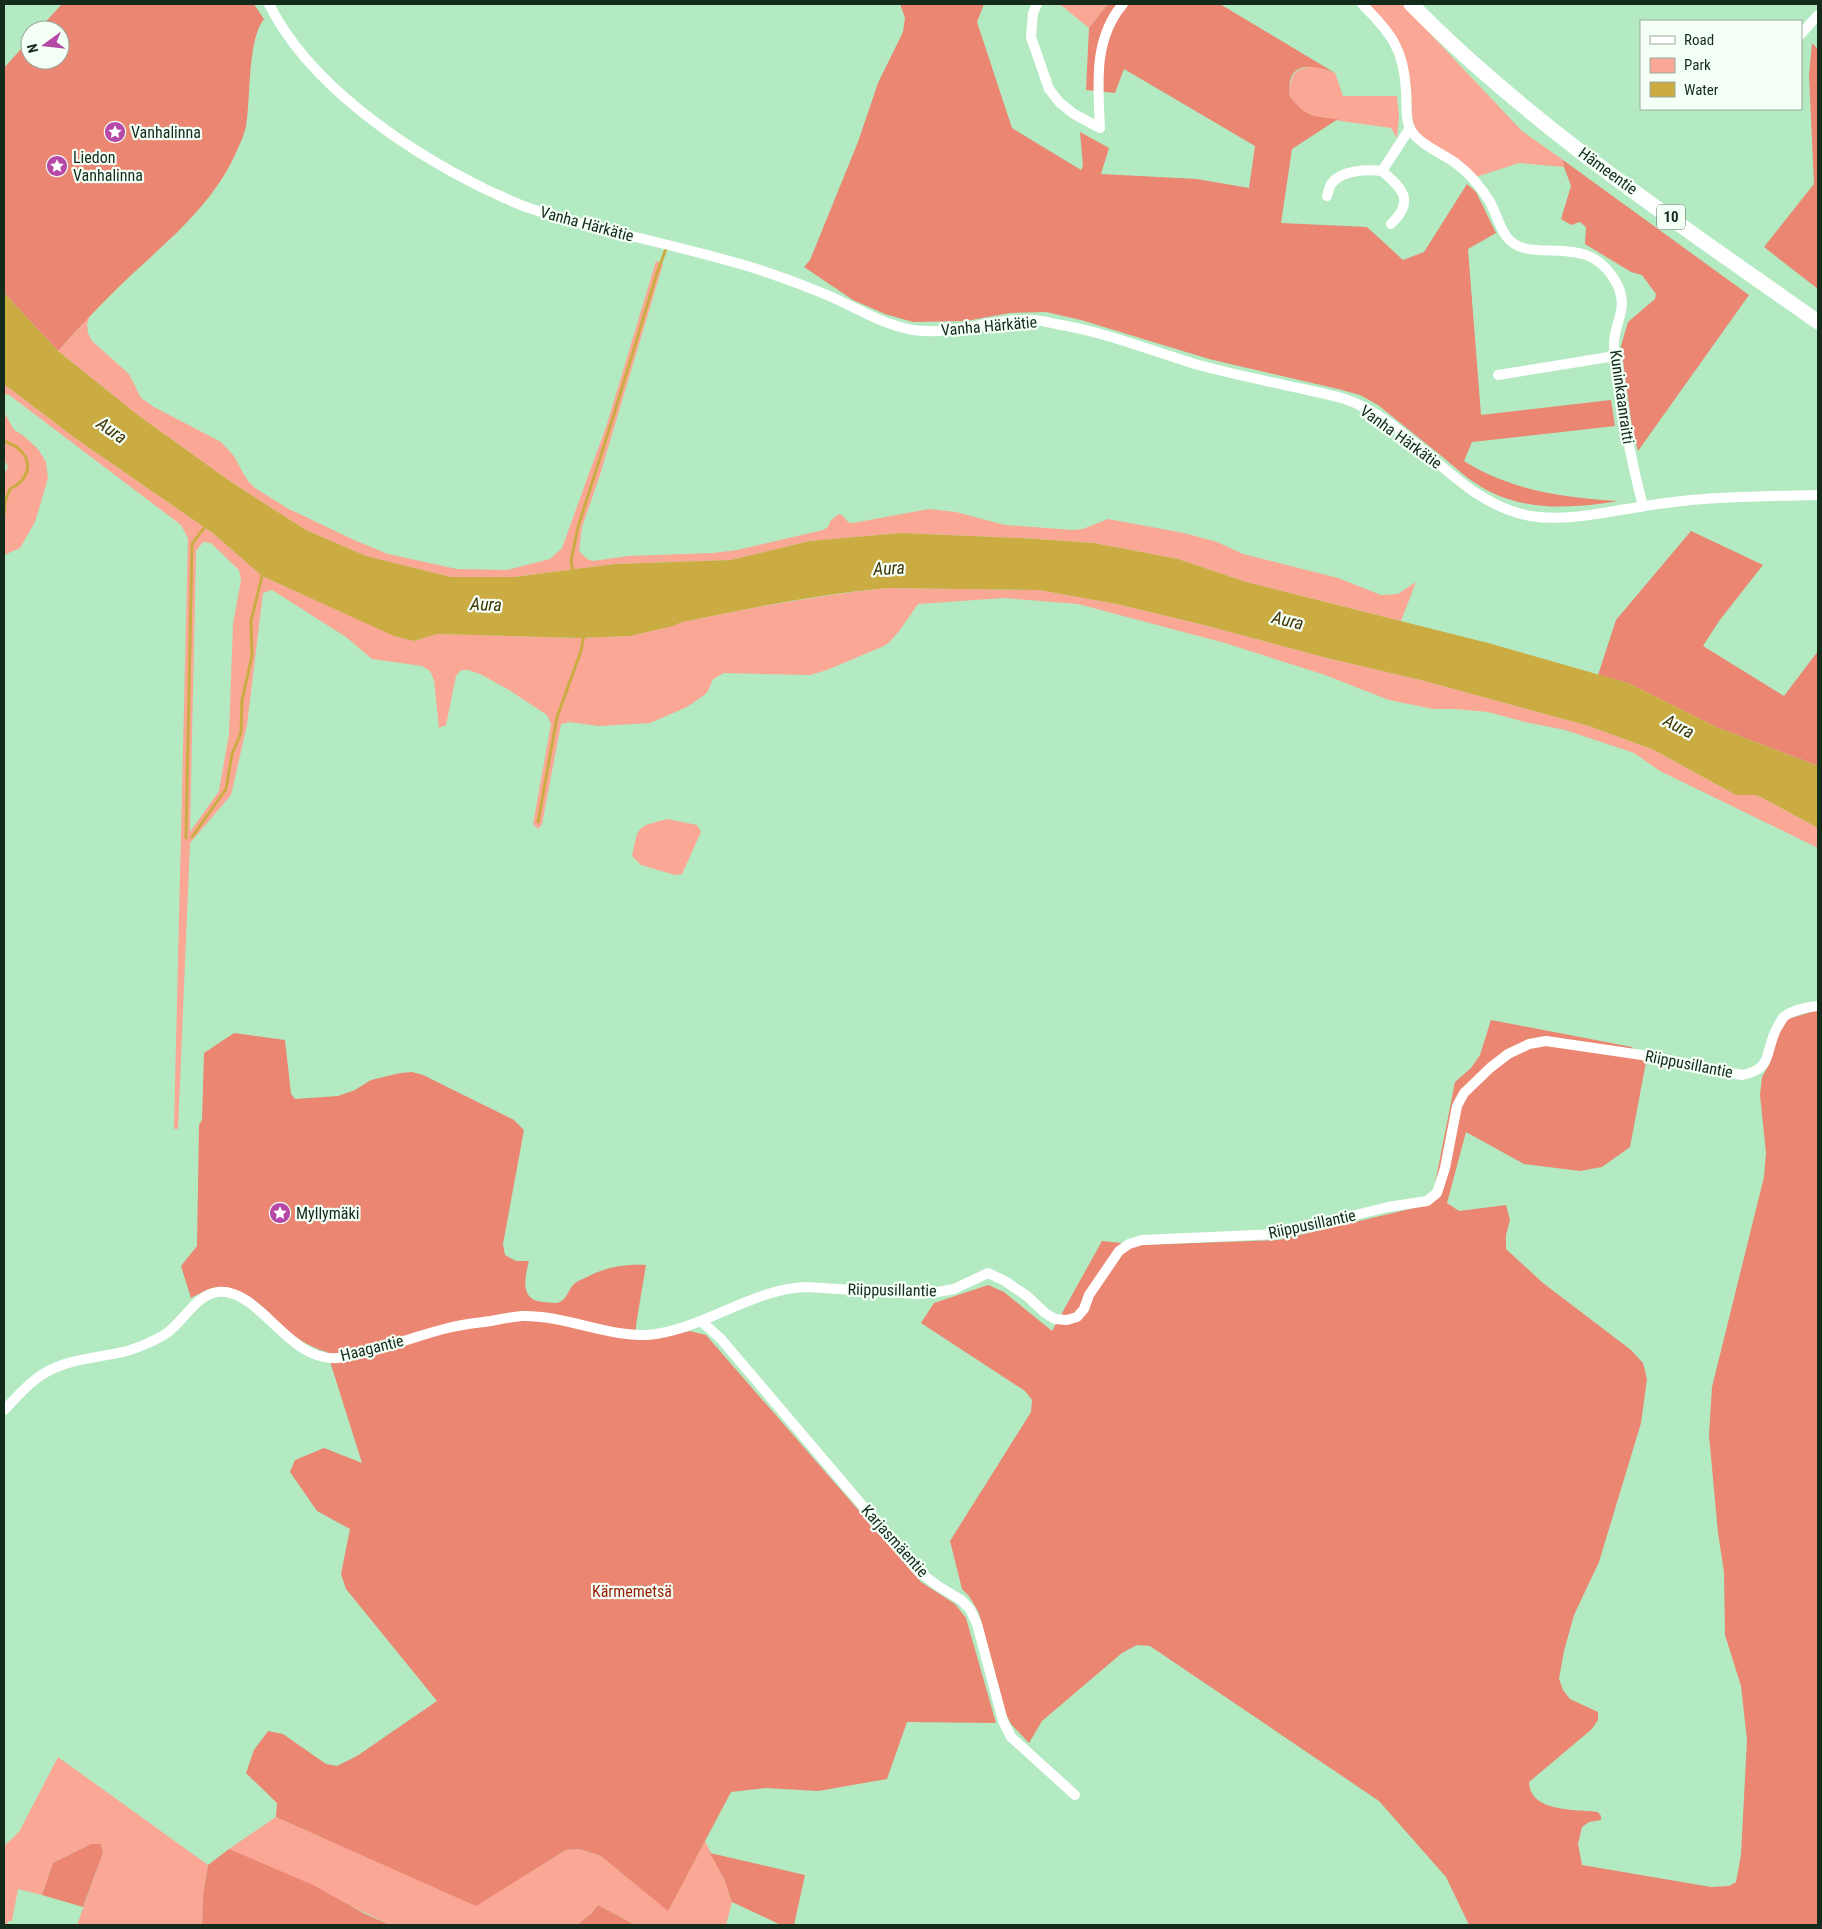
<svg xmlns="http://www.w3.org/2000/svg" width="1822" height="1929" viewBox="0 0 1822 1929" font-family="'Roboto Condensed',sans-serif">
	<rect width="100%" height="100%" fill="#b3eac2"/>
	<!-- green -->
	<g fill="#faa795" fill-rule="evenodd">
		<path d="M1056 4H1108L1089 28 1062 6Z"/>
		<path d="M1368 4H1402L1522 131 1563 160 1564 167 1519 163 1476 177C1463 167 1418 138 1414 125 1411 115 1412 101 1411 91 1406 48 1398 34 1368 4Z"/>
		<path d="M1315 66 1335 73 1343 96H1397L1399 116 1397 138 1391 128 1320 118 1308 114 1300 110 1289 95C1292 73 1293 69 1315 66Z"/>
		<path d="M656 261 663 264 599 478 582 527 579 551 587 559 593 561 628 556 713 553 737 550 823 530 828 527 831 520 839 514 842 515 848 522 853 523 929 509 956 512 1005 525 1073 530 1083 529 1108 519 1184 533 1217 542 1243 554 1338 578 1381 595 1398 594 1416 582 1401 621 1246 582 1178 559 1094 543 1021 538 901 533 810 541 731 560 615 564 514 577H451L366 556 306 530 231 482 139 416 58 351 89 317 87 325 88 333 92 341 129 374 141 398 154 407 221 442 234 456 243 473 248 481 255 488 287 508 354 540 388 554 457 569 507 570 550 559 562 548 607 424Z"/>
		<path d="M4 384 75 438 214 534 262 576 395 636 414 641 437 634 579 638 630 636 672 626 682 622C750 608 819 595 888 588L1039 590 1117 604 1204 625 1331 659 1421 680 1589 726 1654 750 1736 795H1757L1818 828V848L1660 771 1634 753 1565 730 1525 722 1488 712 1454 709H1433L1389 700 1325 675 1225 643 1078 604 1004 598 918 604C909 616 896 639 884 646L827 670 810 675 724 673 713 679 707 693 687 707 650 723 599 726 569 722 561 724 542 824 538 829 533 824 551 724 547 715 509 690 480 674 468 670H461L456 676 446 725 439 728 434 680 430 671 422 666 372 659 346 637 272 590 263 593 247 725 231 795 190 843 178 1129H174L188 538 181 525 8 394 4 395ZM203 542 211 543 239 570 241 580 233 624 229 734 219 791 190 832 196 551Z"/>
		<path d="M4 412 14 430 24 436 38 449 46 462 48 478 35 522 20 548 4 555V474L8 467 4 459Z"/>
		<path d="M667 819 697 825 701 832 682 874 675 875 641 865 632 856C639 824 636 828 667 819Z"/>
		<path d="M58 1757 208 1865 203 1896 202 1925H77L103 1853 101 1844H91L53 1863 42 1895 18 1889 12 1921H8L7 1925H4V1846L19 1832Z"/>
		<path d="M276 1817 476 1905 566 1850 579 1849 601 1856 668 1910 705 1841 724 1879 732 1902 726 1925H635L598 1905 592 1913 577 1925H391L229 1849Z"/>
	</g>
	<!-- forest -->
	<g fill="#ea8671">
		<path d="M62 4H254L264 19C247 41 251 98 246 126 244 136 239 146 235 155 211 206 170 239 129 277 104 301 81 325 58 351L4 293V68L30 39V60H60V30H38Z"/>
		<path d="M900 4H984L977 22 1012 128 1081 170 1083 166 1080 132 1109 148 1101 174 1197 179 1249 188 1255 146 1124 69 1115 93 1086 90 1089 28 1108 4H1220L1335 73C1322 68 1298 60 1291 78 1289 83 1290 90 1289 95 1304 116 1312 117 1338 119L1292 149 1281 223 1367 227 1403 260 1424 252 1467 184 1476 192 1496 233 1468 249 1481 415 1611 400 1615 426 1472 442 1464 461C1512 491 1563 497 1618 501 1572 509 1518 512 1477 484 1465 477 1455 467 1444 458 1422 440 1400 423 1378 405L1360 395 1338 389 1209 359 1081 320 1046 312 1010 313 966 321 913 322 885 314 853 300 804 267 810 260 858 142 878 83 903 32 905 18Z"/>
		<path d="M1812 43 1818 49V289L1764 247 1814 184 1809 75Z"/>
		<path d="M1563 160 1749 295 1638 451 1632 427 1621 346 1628 322 1655 299 1656 294 1642 275 1631 272 1585 244 1586 227 1580 222 1571 225 1561 219 1571 186 1564 167Z"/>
		<path d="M1691 531 1763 565 1719 621 1703 646 1784 696 1818 651V766L1716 727 1628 683 1598 675 1616 620Z"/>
		<path d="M1818 1010V1925H1469L1446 1877 1379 1801 1150 1646 1137 1645 1122 1653 1042 1721 1029 1743 1011 1724 1003 1708 979 1613 969 1596 962 1589 950 1541 1031 1412 1032 1400 1025 1391 921 1323 934 1303 988 1285 1004 1292 1052 1331 1102 1241 1141 1245 1279 1240 1431 1204 1455 1082 1471 1068 1480 1055 1491 1020 1632 1047 1646 1062 1630 1147 1602 1167 1580 1171 1524 1164 1466 1132 1447 1203 1459 1211 1506 1205 1510 1220 1506 1235V1249L1543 1283 1631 1350 1643 1363 1647 1379 1641 1423 1599 1562 1574 1615 1564 1651 1559 1679 1563 1690 1570 1699 1598 1712V1720L1592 1729 1529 1782C1530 1813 1576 1809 1598 1812L1601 1816V1820L1589 1822 1582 1827 1578 1844 1582 1865 1711 1887 1729 1886 1736 1882 1741 1855 1747 1740 1741 1686 1725 1635 1724 1572 1718 1533 1709 1435 1712 1387 1764 1177 1766 1153 1760 1095 1762 1077 1770 1063 1777 1036 1788 1019Z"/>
		<path d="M234 1033 285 1040 291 1094 295 1099 338 1096 355 1090 371 1080 400 1073 412 1072 423 1075 514 1120 524 1130 503 1244 505 1255 516 1261H529C525 1277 519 1301 544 1302 549 1302 555 1304 560 1302 567 1299 568 1290 574 1284 577 1281 583 1279 587 1277 606 1267 624 1264 646 1265L636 1325V1340L654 1339 690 1331 706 1335 921 1582 955 1604 966 1618 996 1723 907 1722 887 1779 818 1791 766 1788 731 1792 668 1911 601 1856 579 1849 566 1850 476 1906 276 1817 277 1803 246 1773 254 1750 268 1731 283 1734 326 1764 337 1766 357 1756 437 1701 346 1589 341 1574 350 1529 317 1511 290 1472 295 1460 324 1448 362 1463 327 1352C316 1349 306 1344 296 1337 272 1319 247 1281 212 1288 205 1290 197 1295 191 1298L181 1266 197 1246 199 1125 202 1120 204 1053Z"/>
		<path d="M91 1844H101L103 1853 83 1907 42 1895 53 1863Z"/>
		<path d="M229 1849 313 1885 365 1914 391 1925H202L203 1896 208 1865Z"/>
		<path d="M710 1853 805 1875 794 1925H781L732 1902 724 1879Z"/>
		<path d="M598 1905 635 1925H577L592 1913Z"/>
	</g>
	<!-- water -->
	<path fill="#cbac42" d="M4 293 58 351 139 416 231 482 306 530 366 556 451 577H514L615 564 731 560 810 541 901 533 1021 538 1094 543 1178 559 1246 582 1488 643 1628 683 1716 727 1818 766V828L1757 795H1736L1654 750 1589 726 1421 680 1331 659 1204 625 1117 604 1039 590 888 588C819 594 750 608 682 622L673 626 630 636 579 638 437 634 414 641 394 636 262 576 214 534 75 438 4 384Z"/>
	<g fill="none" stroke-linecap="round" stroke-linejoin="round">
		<!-- stream -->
		<g stroke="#cbac42" stroke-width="3">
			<path d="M4 441C8 443 14 445 18 448 35 463 28 480 10 489L5 502 4 515"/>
			<path d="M573 572 571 561 578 527 615 411 657 273 667 246"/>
			<path d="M538 822 557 717 581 651 584 634"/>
			<path d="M192 837 226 789 232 754 241 733 242 700 252 656 251 621 262 576"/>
			<path d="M186 838 192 544 204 528"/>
		</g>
		<!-- minor -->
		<g stroke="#fff" stroke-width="10">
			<path d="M269 4C309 85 406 150 485 189 501 196 516 204 532 209 608 234 687 246 763 271 787 279 811 288 834 298 860 310 884 325 913 330 954 336 992 318 1031 320 1039 320 1048 322 1056 324 1105 332 1149 350 1195 364 1231 374 1267 381 1303 389 1317 392 1331 395 1345 399 1415 423 1455 502 1530 516 1568 522 1603 512 1640 507 1654 504 1668 503 1682 501 1727 496 1773 496 1818 495"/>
			<path d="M1037 4 1033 13 1031 37 1049 89 1060 103 1074 114 1100 128"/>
			<path d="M1362 4C1391 33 1404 49 1406 91 1407 102 1405 119 1410 129 1420 146 1443 153 1458 165 1470 174 1482 189 1490 202 1496 213 1499 226 1506 236 1530 269 1586 226 1617 284 1629 309 1615 320 1614 343 1614 363 1618 383 1621 403 1627 437 1634 472 1643 506"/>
			<path d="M1801 34 1818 15"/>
			<path d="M1100 128C1098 84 1093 39 1123 4"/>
			<path d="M1382 171 1410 128"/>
			<path d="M1327 196C1328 193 1329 188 1331 184 1341 170 1367 169 1382 171 1403 189 1415 201 1391 224"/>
			<path d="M1498 375 1615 356"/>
			<path d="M701 1321 721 1339 918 1571 938 1586 961 1600 970 1609 977 1624 1003 1721 1011 1737 1075 1795"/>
			<path d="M4 1410C16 1398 28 1383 43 1374 69 1358 99 1358 127 1351 140 1347 152 1342 164 1335 182 1325 194 1295 218 1292 260 1288 288 1362 337 1358 358 1356 378 1348 397 1343 414 1338 431 1332 448 1328 462 1324 477 1323 491 1321 501 1319 511 1317 522 1316 568 1315 612 1340 656 1334 708 1326 753 1289 806 1287L918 1294 937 1292 954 1289 988 1273 1005 1281 1027 1296 1045 1313 1055 1319 1067 1320 1077 1317 1084 1309 1089 1295 1119 1251 1129 1244 1142 1240 1277 1234 1388 1207 1427 1201 1437 1193 1445 1168 1457 1106 1464 1093 1490 1068 1508 1054 1529 1044 1546 1041 1642 1055 1742 1075C1775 1069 1764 1049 1778 1026 1780 1023 1782 1018 1785 1016 1793 1010 1808 1007 1818 1006"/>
		</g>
		<!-- highway -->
		<path stroke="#fff" stroke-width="15" d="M1411 4C1532 127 1678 223 1818 322"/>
	</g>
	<!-- icons -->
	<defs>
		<g id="sight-disc" transform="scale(1.125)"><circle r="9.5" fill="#b649a8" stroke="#f4fff6"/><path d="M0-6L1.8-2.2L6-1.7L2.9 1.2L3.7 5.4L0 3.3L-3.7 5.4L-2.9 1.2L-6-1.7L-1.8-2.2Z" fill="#fff"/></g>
	</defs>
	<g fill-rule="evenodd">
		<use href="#sight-disc" x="115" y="132"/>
		<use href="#sight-disc" x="57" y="166"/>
		<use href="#sight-disc" x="280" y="1213"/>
	</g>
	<g text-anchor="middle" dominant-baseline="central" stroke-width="4.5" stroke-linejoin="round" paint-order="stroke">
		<!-- shield labels -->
		<rect fill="#f4fff6" stroke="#576a5d" stroke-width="1" x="1657" y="204.5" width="28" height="25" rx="4"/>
		<g font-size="15" font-weight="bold" fill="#142a1b">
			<text x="1671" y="217">10</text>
		</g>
		<!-- poi labels -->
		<g font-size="16" fill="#142a1b" stroke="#f4fff6" text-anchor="start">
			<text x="131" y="132">Vanhalinna</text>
			<text x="73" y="157">Liedon<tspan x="73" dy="18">Vanhalinna</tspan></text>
			<text x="296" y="1213">Myllymäki</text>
		</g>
		<!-- street labels -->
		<g font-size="16" fill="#142a1b" stroke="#f4fff6">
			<text transform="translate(1608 171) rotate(36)">Hämeentie</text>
			<text transform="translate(587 224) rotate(15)">Vanha Härkätie</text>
			<text transform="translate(989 326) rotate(-5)">Vanha Härkätie</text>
			<text transform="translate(1622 397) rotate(82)">Kuninkaanraitti</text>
			<text transform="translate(1401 437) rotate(36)">Vanha Härkätie</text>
			<text transform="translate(1689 1064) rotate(11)">Riippusillantie</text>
			<text transform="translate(1312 1224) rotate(-12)">Riippusillantie</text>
			<text transform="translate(892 1290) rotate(1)">Riippusillantie</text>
			<text transform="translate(372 1348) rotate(-14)">Haagantie</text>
			<text transform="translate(895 1541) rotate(48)">Karjasmäentie</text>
		</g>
		<!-- park labels -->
		<g font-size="16" fill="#951e04" stroke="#f4fff6">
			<text x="632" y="1591">Kärmemetsä</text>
		</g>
		<!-- water labels -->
		<g font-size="18" font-style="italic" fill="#423507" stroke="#f4fff6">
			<text transform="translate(112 430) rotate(35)">Aura</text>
			<text transform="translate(889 568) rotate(-3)">Aura</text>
			<text transform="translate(486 604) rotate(2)">Aura</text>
			<text transform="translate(1288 620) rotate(13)">Aura</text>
			<text transform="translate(1679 726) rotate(27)">Aura</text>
		</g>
	</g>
	<!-- border -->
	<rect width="1822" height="1929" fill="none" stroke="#142a1b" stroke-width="10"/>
	<!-- legend -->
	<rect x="1640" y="20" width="162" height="90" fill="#f4fff6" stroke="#9aaa9e"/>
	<rect x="1650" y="36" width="25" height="8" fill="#ffffff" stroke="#9aaa9e"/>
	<text x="1684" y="45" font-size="15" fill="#142a1b">Road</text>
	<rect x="1650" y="58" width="25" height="15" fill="#faa795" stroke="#9aaa9e"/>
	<text x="1684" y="70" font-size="15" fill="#142a1b">Park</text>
	<rect x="1650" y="82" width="25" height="15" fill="#cbac42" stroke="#9aaa9e"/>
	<text x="1684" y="95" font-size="15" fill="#142a1b">Water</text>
	<!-- north arrow -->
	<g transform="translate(45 45) rotate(255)"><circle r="24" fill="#f4fff6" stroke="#9aaa9e"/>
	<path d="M0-4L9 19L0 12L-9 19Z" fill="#b649a8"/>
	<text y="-8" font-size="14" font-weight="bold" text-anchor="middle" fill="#142a1b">N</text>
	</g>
</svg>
